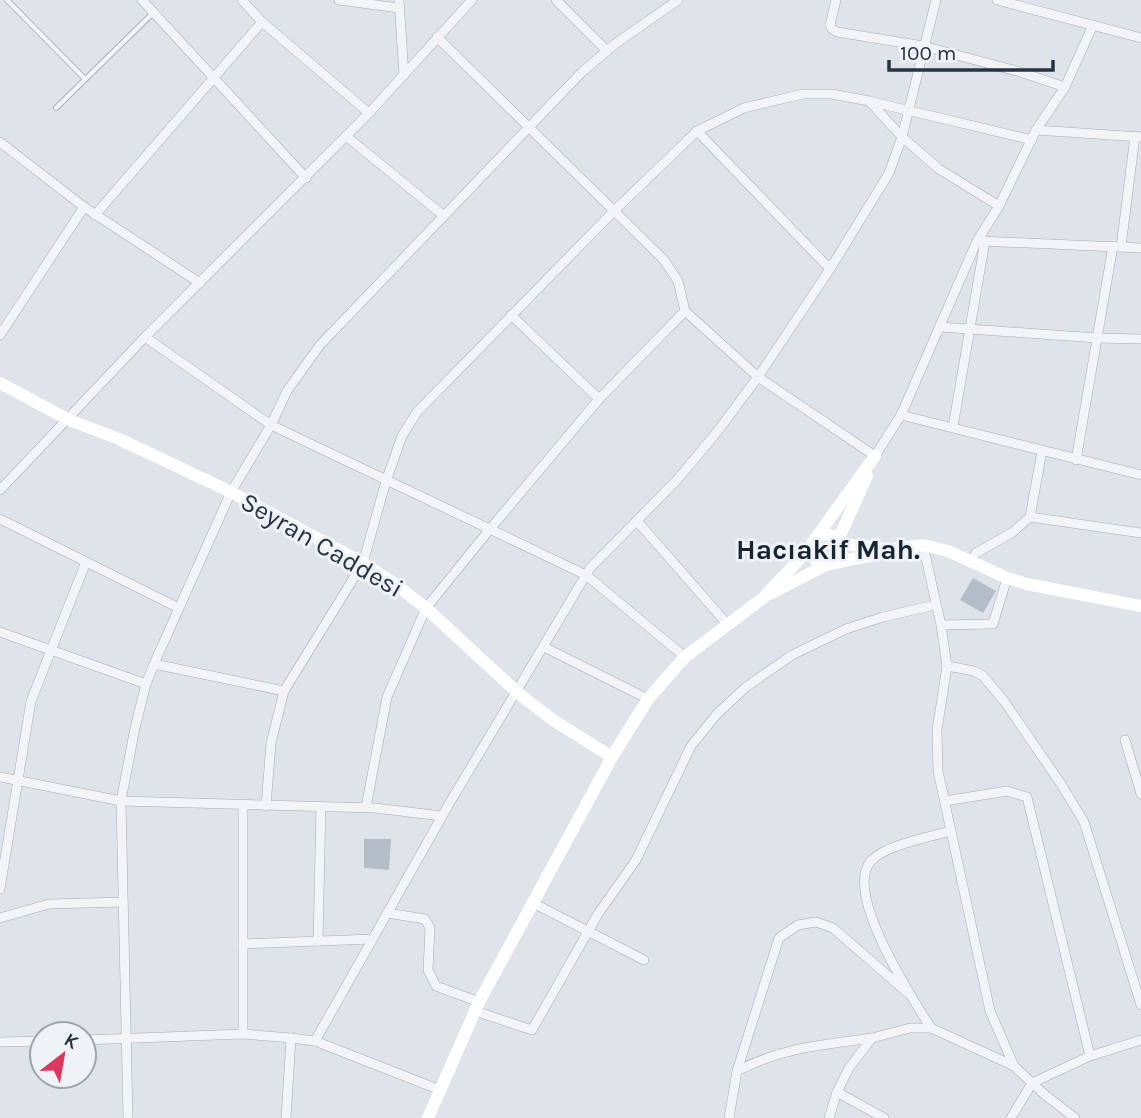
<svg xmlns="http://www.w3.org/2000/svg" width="1141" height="1118" viewBox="0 0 1141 1118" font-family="Karla,sans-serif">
	<rect width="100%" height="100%" fill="#dfe4ea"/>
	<!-- building -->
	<g fill="#b5bec8">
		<path d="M973 578 996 591 983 613 960 600Z"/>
		<path d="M364 839H391L389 870 364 868Z"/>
	</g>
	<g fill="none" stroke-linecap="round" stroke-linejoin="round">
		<!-- lane casing -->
		<g stroke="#a4abb5" stroke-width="6">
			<g id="lane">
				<path d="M7 0 85 79"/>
				<path d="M56 108 153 13"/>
			</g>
		</g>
		<!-- street casing -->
		<g stroke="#a4abb5" stroke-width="10">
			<g id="street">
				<path d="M142 0 306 178"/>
				<path d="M242 0 262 22 369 113"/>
				<path d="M339 0 399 8"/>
				<path d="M399 0 404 75"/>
				<path d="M556 0 607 51"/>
				<path d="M836 0 830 25 832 29 837 32 923 46 1020 72 1065 87"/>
				<path d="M997 0 1141 38"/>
				<path d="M437 37 664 260 678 281 685 311 758 377 875 456 901 415 977 241 999 206 1036 130 1065 87 1093 25"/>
				<path d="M870 102 902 137 939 169 999 206"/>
				<path d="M1036 130 1141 137"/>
				<path d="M697 131 830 269"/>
				<path d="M346 136 444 216"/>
				<path d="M0 142 84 207 200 283"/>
				<path d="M95 215 262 22"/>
				<path d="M979 241 1141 248"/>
				<path d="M1121 247 1135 136"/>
				<path d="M511 315 599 399"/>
				<path d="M940 327 1097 338 1141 339"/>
				<path d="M0 335 84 207"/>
				<path d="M145 337 271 425 586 575 685 657"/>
				<path d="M901 415 1141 475"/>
				<path d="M953 427 985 241"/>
				<path d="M1042 451 1030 517 1141 533"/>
				<path d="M1076 460 1113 246"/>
				<path d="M0 490 145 337 369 113 472 0"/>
				<path d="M0 519 179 608"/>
				<path d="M637 521 728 625"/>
				<path d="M923 545 941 625 947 666 937 730 938 771 990 1011 1014 1066 1045 1095 1075 1118"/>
				<path d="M971 561 976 553 1013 532 1030 517"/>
				<path d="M941 625 993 624 1007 578"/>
				<path d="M0 632 146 684"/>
				<path d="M544 647 648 699"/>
				<path d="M154 664 284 691"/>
				<path d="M947 666 974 671 983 676 1004 701 1061 784 1084 822 1141 1005"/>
				<path d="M1125 740 1141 794"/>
				<path d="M0 777 121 801 375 808 442 816"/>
				<path d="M945 801 1007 791 1027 797 1090 1056"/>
				<path d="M243 805V1034"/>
				<path d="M266 806 271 743 284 691 363 563 386 481 402 436 417 412 615 210 697 131 744 108 803 94H832L869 101 1032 140"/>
				<path d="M366 807 387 697 426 608 490 529 599 399 685 311"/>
				<path d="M0 889 31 701 86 562"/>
				<path d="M533 903 644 960"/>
				<path d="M387 913 425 919 430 928 428 970 436 986 479 1002"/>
				<path d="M0 918 49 904 123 902"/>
				<path d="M318 941 321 807"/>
				<path d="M243 944 372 939"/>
				<path d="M475 1011 532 1030 598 914 636 860 691 746 717 714 746 687 792 655 846 629 883 617 935 605"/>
				<path d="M931 1028C912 998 843 893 871 861 885 845 930 837 951 831"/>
				<path d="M84 1040 243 1034 291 1038 315 1041 440 1090"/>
				<path d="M315 1041 449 804 590 568 677 480 717 432 758 377 830 269 889 173 902 137 936 0"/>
				<path d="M0 1042 42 1041"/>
				<path d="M737 1071 779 938 798 925 816 922 833 928 909 994"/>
				<path d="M837 1092 884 1118"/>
				<path d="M128 1118 121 801 135 728 146 684 154 664 231 492 271 425 287 391 320 345 582 72 615 44 678 0"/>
				<path d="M286 1118 291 1038"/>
				<path d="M729 1118 737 1071C784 1047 822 1045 872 1038"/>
				<path d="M829 1118 837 1092 849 1068 872 1038 910 1028H931L1014 1066"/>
				<path d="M1011 1118 1032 1083 1090 1056 1141 1040"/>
			</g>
		</g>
		<!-- lane -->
		<use href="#lane" stroke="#f2f4f8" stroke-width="4.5"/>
		<!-- street -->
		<use href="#street" stroke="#f2f4f8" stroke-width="9"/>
		<!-- secondary -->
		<g stroke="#fff" stroke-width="12">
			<path d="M0 383 69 420 119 439 231 492 363 563 395 584 426 608 518 693 553 720 612 757"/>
			<path d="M819 536 824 534 834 536 841 544V555L834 563C819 568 808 558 812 543L875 456"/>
			<path d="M838 540 867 476"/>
			<path d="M889 549 923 545 948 551 1007 578 1027 584 1141 606"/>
			<path d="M834 563 868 556 889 549 841 544"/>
			<path d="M770 594 826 565"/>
			<path d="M428 1118 479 1002 612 757 648 699 685 657 763 598 811 547"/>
		</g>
	</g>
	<g text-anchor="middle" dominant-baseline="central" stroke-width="6" stroke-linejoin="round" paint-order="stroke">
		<!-- street labels -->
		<g font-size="26" fill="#263343" stroke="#eff3f7">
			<text transform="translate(322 545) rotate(30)">Seyran Caddesi</text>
		</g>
		<!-- neighbourhood labels -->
		<g font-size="28" font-weight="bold" fill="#182433" stroke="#eff3f7">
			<text x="828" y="549">Hacıakif Mah.</text>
		</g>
	</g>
	<!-- north arrow -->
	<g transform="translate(63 1055) rotate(31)"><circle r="33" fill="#eff3f7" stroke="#9fa6af" stroke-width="2"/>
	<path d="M0-5L12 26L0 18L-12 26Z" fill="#dc375e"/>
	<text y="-10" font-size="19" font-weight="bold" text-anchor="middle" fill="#263343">K</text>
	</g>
	<!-- scale -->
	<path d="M889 60v10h164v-10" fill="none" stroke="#263343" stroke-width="3.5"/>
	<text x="900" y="60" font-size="21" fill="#263343" stroke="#eff3f7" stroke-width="5" paint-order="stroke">100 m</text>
</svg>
